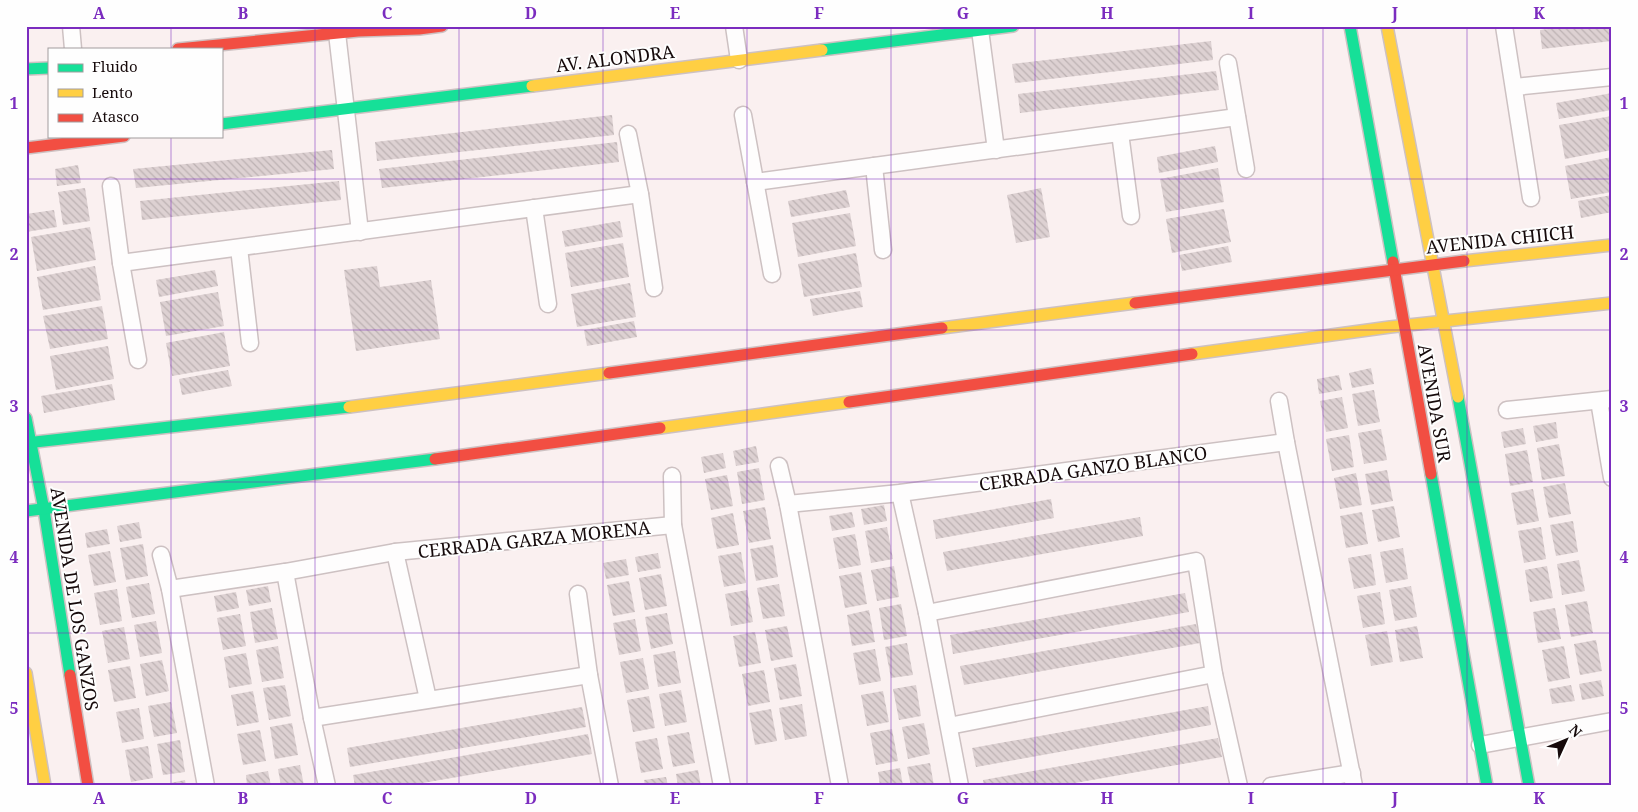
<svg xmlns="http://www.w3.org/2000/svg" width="1638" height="812" viewBox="0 0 1638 812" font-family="'Noto Serif',serif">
	<defs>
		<pattern id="building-back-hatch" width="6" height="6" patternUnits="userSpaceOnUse" patternTransform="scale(1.25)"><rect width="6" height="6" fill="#ddd1d2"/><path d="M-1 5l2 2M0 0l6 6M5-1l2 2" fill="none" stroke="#bdb2b3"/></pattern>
	</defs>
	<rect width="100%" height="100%" fill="#faf0f0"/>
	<!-- building -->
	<g fill="url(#building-back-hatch)">
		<path d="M1574 26H1612V41L1542 49 1540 30Z"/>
		<path d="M1211 41 1213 60 1015 83 1012 64Z"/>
		<path d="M1216 71 1219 90 1020 113 1018 94Z"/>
		<path d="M1612 93V110L1559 119 1556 103Z"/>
		<path d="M612 115 614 135 377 161 375 142Z"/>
		<path d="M1612 116V150L1565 159 1559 125Z"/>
		<path d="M617 142 619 162 382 188 379 169Z"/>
		<path d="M1215 146 1218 162 1159 173 1157 157Z"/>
		<path d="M332 150 334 169 136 188 133 169Z"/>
		<path d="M1612 157V192L1571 199 1565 166Z"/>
		<path d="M78 165 81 183 57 186 55 169Z"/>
		<path d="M1218 168 1224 202 1166 212 1160 179Z"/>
		<path d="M339 181 341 200 142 220 140 201Z"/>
		<path d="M85 188 90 221 63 225 58 192Z"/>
		<path d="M1041 188 1050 237 1016 243 1007 195Z"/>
		<path d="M846 190 850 207 791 217 788 201Z"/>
		<path d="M1612 195V212L1581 218 1578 201Z"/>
		<path d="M1224 209 1231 242 1172 253 1166 219Z"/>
		<path d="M54 210 57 227 26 232V214Z"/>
		<path d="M850 213 856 246 798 257 792 223Z"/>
		<path d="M620 221 623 237 565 247 562 231Z"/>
		<path d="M90 227 96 260 37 271 31 237Z"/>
		<path d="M623 243 629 277 571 287 565 253Z"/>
		<path d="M1228 246 1232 262 1182 271 1179 255Z"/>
		<path d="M856 253 862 287 804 297 798 264Z"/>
		<path d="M95 266 101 300 43 310 37 277Z"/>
		<path d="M377 266 380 287 431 280 440 339 356 351 344 270Z"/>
		<path d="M215 270 218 286 159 297 156 280Z"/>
		<path d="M630 283 636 317 577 327 571 294Z"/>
		<path d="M860 291 863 307 813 316 810 299Z"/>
		<path d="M218 292 224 326 166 336 160 302Z"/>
		<path d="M102 306 108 339 50 349 43 316Z"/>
		<path d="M634 321 637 337 587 346 584 330Z"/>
		<path d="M224 332 230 366 172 376 166 343Z"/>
		<path d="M108 346 114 379 56 390 50 356Z"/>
		<path d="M1371 368 1374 384 1352 388 1349 373Z"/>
		<path d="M228 370 232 386 182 395 179 379Z"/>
		<path d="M1339 375 1342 390 1319 394 1317 379Z"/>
		<path d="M112 384 115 400 44 413 41 396Z"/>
		<path d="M1374 390 1380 422 1358 426 1352 394Z"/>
		<path d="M1342 397 1348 428 1326 432 1320 401Z"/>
		<path d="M1556 422 1558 438 1536 442 1533 426Z"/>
		<path d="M1523 428 1526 444 1504 448 1501 432Z"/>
		<path d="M1381 429 1387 460 1364 464 1358 433Z"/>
		<path d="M1349 435 1354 467 1332 471 1326 439Z"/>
		<path d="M1559 444 1565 476 1542 480 1537 448Z"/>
		<path d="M756 446 759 462 736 466 733 451Z"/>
		<path d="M1527 450 1533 482 1510 486 1505 454Z"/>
		<path d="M723 453 726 468 704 473 701 457Z"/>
		<path d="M759 468 765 500 742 504 737 472Z"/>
		<path d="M1387 470 1393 501 1371 505 1365 474Z"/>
		<path d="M1356 473 1362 505 1340 509 1334 478Z"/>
		<path d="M727 475 733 506 711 510 705 479Z"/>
		<path d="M1565 483 1571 514 1549 518 1543 487Z"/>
		<path d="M1533 489 1539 521 1517 525 1511 493Z"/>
		<path d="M1051 499 1054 518 936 539 933 520Z"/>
		<path d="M884 505 887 521 864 525 861 509Z"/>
		<path d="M1394 506 1400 537 1378 542 1372 510Z"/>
		<path d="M765 507 771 539 749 543 743 511Z"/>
		<path d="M852 512 855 527 832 531 829 516Z"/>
		<path d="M1362 512 1368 544 1346 548 1340 516Z"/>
		<path d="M733 513 739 545 717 549 711 518Z"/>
		<path d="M1140 517 1143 536 947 571 943 552Z"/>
		<path d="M1573 521 1578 552 1556 556 1550 525Z"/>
		<path d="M139 522 142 538 120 542 117 526Z"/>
		<path d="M887 527 893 559 871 563 865 531Z"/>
		<path d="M1541 527 1546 559 1524 563 1518 531Z"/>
		<path d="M107 529 110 544 87 548 85 533Z"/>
		<path d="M855 534 861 565 839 569 833 538Z"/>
		<path d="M143 544 148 576 126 580 120 548Z"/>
		<path d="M773 545 778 577 756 581 750 549Z"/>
		<path d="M1403 548 1408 579 1386 583 1380 552Z"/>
		<path d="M110 551 116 582 94 586 88 555Z"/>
		<path d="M741 552 746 583 724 587 718 556Z"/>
		<path d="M658 553 661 568 638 572 635 557Z"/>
		<path d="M1371 554 1376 585 1354 589 1348 558Z"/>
		<path d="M626 559 629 575 606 579 603 563Z"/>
		<path d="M1579 560 1585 591 1562 595 1557 564Z"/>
		<path d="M894 566 899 597 877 601 871 570Z"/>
		<path d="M1547 566 1553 598 1530 602 1525 570Z"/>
		<path d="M861 572 867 604 845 608 839 576Z"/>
		<path d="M661 574 667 606 645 610 639 578Z"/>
		<path d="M629 581 635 612 613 616 607 585Z"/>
		<path d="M149 583 155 614 132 618 126 587Z"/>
		<path d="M779 584 785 616 763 619 757 588Z"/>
		<path d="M268 586 271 602 249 606 246 590Z"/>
		<path d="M1411 586 1417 617 1395 621 1389 590Z"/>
		<path d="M117 589 122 621 100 625 94 593Z"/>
		<path d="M747 590 753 622 731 626 725 594Z"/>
		<path d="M236 592 239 608 217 612 214 596Z"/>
		<path d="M1380 592 1385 624 1363 628 1357 596Z"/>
		<path d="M1185 593 1189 612 953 654 950 635Z"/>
		<path d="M1587 601 1593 633 1571 637 1565 605Z"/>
		<path d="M901 604 907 636 884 640 879 608Z"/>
		<path d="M272 608 278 639 255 643 250 612Z"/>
		<path d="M1555 608 1561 639 1538 643 1533 612Z"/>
		<path d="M869 610 875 642 852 646 847 615Z"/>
		<path d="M667 613 673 644 651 649 645 617Z"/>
		<path d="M240 614 246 646 223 650 217 618Z"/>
		<path d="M635 619 641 651 619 655 613 623Z"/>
		<path d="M156 621 162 653 140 657 134 625Z"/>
		<path d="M1196 624 1200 643 964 685 960 666Z"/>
		<path d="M787 626 793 657 771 661 765 630Z"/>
		<path d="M1417 626 1423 658 1400 662 1395 630Z"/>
		<path d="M124 627 130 659 108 663 102 631Z"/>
		<path d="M1387 631 1393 662 1371 666 1365 635Z"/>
		<path d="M755 632 761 663 739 667 733 636Z"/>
		<path d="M1596 640 1602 671 1580 675 1574 644Z"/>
		<path d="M907 643 913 675 891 678 885 647Z"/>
		<path d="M278 646 284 678 262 682 256 650Z"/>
		<path d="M1564 646 1570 678 1548 682 1542 650Z"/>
		<path d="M875 649 881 681 859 685 853 653Z"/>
		<path d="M675 651 681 683 658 687 653 655Z"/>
		<path d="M246 653 252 684 229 688 224 657Z"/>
		<path d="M643 658 649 689 626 693 620 662Z"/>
		<path d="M162 660 169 691 146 696 140 664Z"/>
		<path d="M796 664 802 696 780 700 774 668Z"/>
		<path d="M130 666 136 698 114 702 108 670Z"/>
		<path d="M764 670 770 702 748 706 742 674Z"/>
		<path d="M1601 680 1604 696 1582 700 1579 684Z"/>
		<path d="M285 685 291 716 269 720 263 688Z"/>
		<path d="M916 685 921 716 899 720 893 689Z"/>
		<path d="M1571 685 1575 701 1552 704 1549 689Z"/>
		<path d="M681 690 687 722 665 726 659 694Z"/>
		<path d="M253 691 259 722 237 726 231 695Z"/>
		<path d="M883 691 889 722 867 726 861 695Z"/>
		<path d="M649 696 655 728 633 732 627 700Z"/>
		<path d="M171 702 177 733 154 737 148 706Z"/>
		<path d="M802 704 807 736 785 740 779 708Z"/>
		<path d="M1208 706 1211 725 976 767 972 748Z"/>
		<path d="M582 707 586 727 350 767 347 748Z"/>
		<path d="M139 708 144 739 122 743 116 712Z"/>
		<path d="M771 709 777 741 755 745 749 713Z"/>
		<path d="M292 723 298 755 275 759 270 727Z"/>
		<path d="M924 723 930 754 908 759 902 727Z"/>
		<path d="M892 729 898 761 876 765 870 733Z"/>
		<path d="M260 730 266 761 243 765 237 734Z"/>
		<path d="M689 732 695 763 673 767 667 736Z"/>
		<path d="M588 734 592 754 405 786H355L353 775Z"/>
		<path d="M657 738 663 769 641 773 635 742Z"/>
		<path d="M1218 738 1222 757 1058 786H984L983 780Z"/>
		<path d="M180 740 185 772 163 775 157 744Z"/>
		<path d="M148 746 153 778 131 782 125 750Z"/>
		<path d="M930 763 934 786H911L907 767Z"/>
		<path d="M300 765 304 786H281L278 769Z"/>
		<path d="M900 768 903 786H880L878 772Z"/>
		<path d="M698 770 701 786H678L676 774Z"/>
		<path d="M268 771 271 786H247L246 775Z"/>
		<path d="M666 777 668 786H645L644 780Z"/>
		<path d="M185 780 186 786H160V785Z"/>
	</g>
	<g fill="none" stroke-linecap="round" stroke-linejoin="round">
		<!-- street casing -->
		<g stroke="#cdc1c2" stroke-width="19">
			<g id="street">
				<path d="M71 26 73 49"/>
				<path d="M734 26 739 60"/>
				<path d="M1504 26 1531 198"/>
				<path d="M980 30 996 150"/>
				<path d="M337 33 360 232"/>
				<path d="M1228 63 1246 169"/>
				<path d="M1515 87 1612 77"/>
				<path d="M743 115 772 274"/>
				<path d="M1120 133 1131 216"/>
				<path d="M628 134 640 194 654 288"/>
				<path d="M874 166 883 250"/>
				<path d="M755 182 1237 117"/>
				<path d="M111 186 121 263 138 360"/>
				<path d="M534 208 548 304"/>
				<path d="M239 248 250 343"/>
				<path d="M121 263 640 194"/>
				<path d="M1279 401 1286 442 1354 786"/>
				<path d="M1599 401 1612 478"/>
				<path d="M1507 410 1612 399"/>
				<path d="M779 466 788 504 840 786"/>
				<path d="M672 476 673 525 722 786"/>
				<path d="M900 493 927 613 960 786"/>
				<path d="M788 504 900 493 1286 442"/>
				<path d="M395 552 428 699"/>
				<path d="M161 555 170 589 206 786"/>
				<path d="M285 572 312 718 327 786"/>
				<path d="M170 589 285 572 395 552 673 525"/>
				<path d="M578 594 589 675 610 786"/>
				<path d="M927 613 1196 561 1214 674 1239 786"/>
				<path d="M312 718 589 675"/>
				<path d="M949 726 1214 674"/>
				<path d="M1480 745 1612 721"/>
				<path d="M1271 786 1352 773"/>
			</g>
		</g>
		<!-- fast casing -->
		<g stroke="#cdc1c2" stroke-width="14">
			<g id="fast">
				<path d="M1350 26 1393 262"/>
				<path d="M822 50 1013 26"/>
				<path d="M26 69 49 68"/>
				<path d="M221 124 532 86"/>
				<path d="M1458 397 1529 786"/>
				<path d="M26 418 44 510 70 675"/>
				<path d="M26 443 349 407"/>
				<path d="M1431 474 1487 786"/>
				<path d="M26 511 435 459"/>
			</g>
		</g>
		<!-- slow casing -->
		<g stroke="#cdc1c2" stroke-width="14">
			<g id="slow">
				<path d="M1387 26 1458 397"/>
				<path d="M532 86 822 50"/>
				<path d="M1464 261 1612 245"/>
				<path d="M942 328 1135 303"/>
				<path d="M1192 354 1390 327 1612 303"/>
				<path d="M349 407 609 373"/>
				<path d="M660 428 849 402"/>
				<path d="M26 673 45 786"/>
			</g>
		</g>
		<!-- jam casing -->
		<g stroke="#cdc1c2" stroke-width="14">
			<g id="jam">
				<path d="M178 49 358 31 419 29 442 26"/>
				<path d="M26 148 124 136"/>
				<path d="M1393 262 1431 474"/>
				<path d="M1135 303 1464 261"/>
				<path d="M609 373 942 328"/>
				<path d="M849 402 1192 354"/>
				<path d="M435 459 660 428"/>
				<path d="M70 675 88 786"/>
			</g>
		</g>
		<!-- street -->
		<use href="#street" stroke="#fefdfd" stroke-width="16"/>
		<!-- fast -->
		<use href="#fast" stroke="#16e098" stroke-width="11"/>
		<!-- slow -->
		<use href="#slow" stroke="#ffcf43" stroke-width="11"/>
		<!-- jam -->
		<use href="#jam" stroke="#f24e42" stroke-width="11"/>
	</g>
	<!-- grid -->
	<path fill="none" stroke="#7b2cbf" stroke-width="1" stroke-opacity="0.55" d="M171 26V49M315 26V786M459 26V786M603 26V786M747 26V786M891 26V786M1035 26V786M1179 26V786M1323 26V786M1467 26V786M171 136V786M26 179H1612M26 330H1612M26 482H1612M26 633H1612"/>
	<g text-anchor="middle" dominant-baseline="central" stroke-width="4" stroke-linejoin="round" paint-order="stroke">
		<!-- street labels -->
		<g font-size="18" fill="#160a0b" stroke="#fefefe">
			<text transform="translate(615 58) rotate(-7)">AV. ALONDRA</text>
			<text transform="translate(1500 239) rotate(-6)">AVENIDA CHIICH</text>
			<text transform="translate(1435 403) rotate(80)">AVENIDA SUR</text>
			<text transform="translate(1093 468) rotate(-8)">CERRADA GANZO BLANCO</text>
			<text transform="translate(534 539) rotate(-6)">CERRADA GARZA MORENA</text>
			<text transform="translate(75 599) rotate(81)">AVENIDA DE LOS GANZOS</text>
		</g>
	</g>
	<!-- border -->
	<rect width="1638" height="812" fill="none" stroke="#fefefe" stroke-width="55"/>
	<!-- legend -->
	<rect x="48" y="48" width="175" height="90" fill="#fefefe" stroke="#a19c9d"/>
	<rect x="58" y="64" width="25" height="8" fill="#16e098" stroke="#a19c9d"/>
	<text x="92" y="72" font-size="15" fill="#160a0b">Fluido</text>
	<rect x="58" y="89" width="25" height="8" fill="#ffcf43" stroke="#a19c9d"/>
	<text x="92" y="98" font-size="15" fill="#160a0b">Lento</text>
	<rect x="58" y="114" width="25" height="8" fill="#f24e42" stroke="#a19c9d"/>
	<text x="92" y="122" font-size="15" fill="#160a0b">Atasco</text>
	<!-- north arrow -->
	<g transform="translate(1566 740) rotate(46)" stroke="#fefefe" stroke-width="4" paint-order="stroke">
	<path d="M0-4L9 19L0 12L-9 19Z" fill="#160a0b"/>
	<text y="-8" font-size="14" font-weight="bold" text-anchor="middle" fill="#160a0b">N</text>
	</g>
	<rect x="28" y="28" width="1582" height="756" fill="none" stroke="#7b2cbf" stroke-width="2"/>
	<g font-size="16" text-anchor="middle" font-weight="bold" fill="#7b2cbf">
		<text x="99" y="19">A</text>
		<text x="243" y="19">B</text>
		<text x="387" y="19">C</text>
		<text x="531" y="19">D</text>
		<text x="675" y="19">E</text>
		<text x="819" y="19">F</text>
		<text x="963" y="19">G</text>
		<text x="1107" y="19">H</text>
		<text x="1251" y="19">I</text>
		<text x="1395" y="19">J</text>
		<text x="1539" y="19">K</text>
		<text x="14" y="109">1</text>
		<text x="1624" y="109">1</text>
		<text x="14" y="260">2</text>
		<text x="1624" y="260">2</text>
		<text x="14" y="412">3</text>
		<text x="1624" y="412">3</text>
		<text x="14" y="563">4</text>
		<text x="1624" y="563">4</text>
		<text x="14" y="714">5</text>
		<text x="1624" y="714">5</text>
		<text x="99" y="804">A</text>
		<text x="243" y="804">B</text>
		<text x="387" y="804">C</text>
		<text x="531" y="804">D</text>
		<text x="675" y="804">E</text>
		<text x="819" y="804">F</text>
		<text x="963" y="804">G</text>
		<text x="1107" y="804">H</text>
		<text x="1251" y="804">I</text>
		<text x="1395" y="804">J</text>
		<text x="1539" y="804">K</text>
	</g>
</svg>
